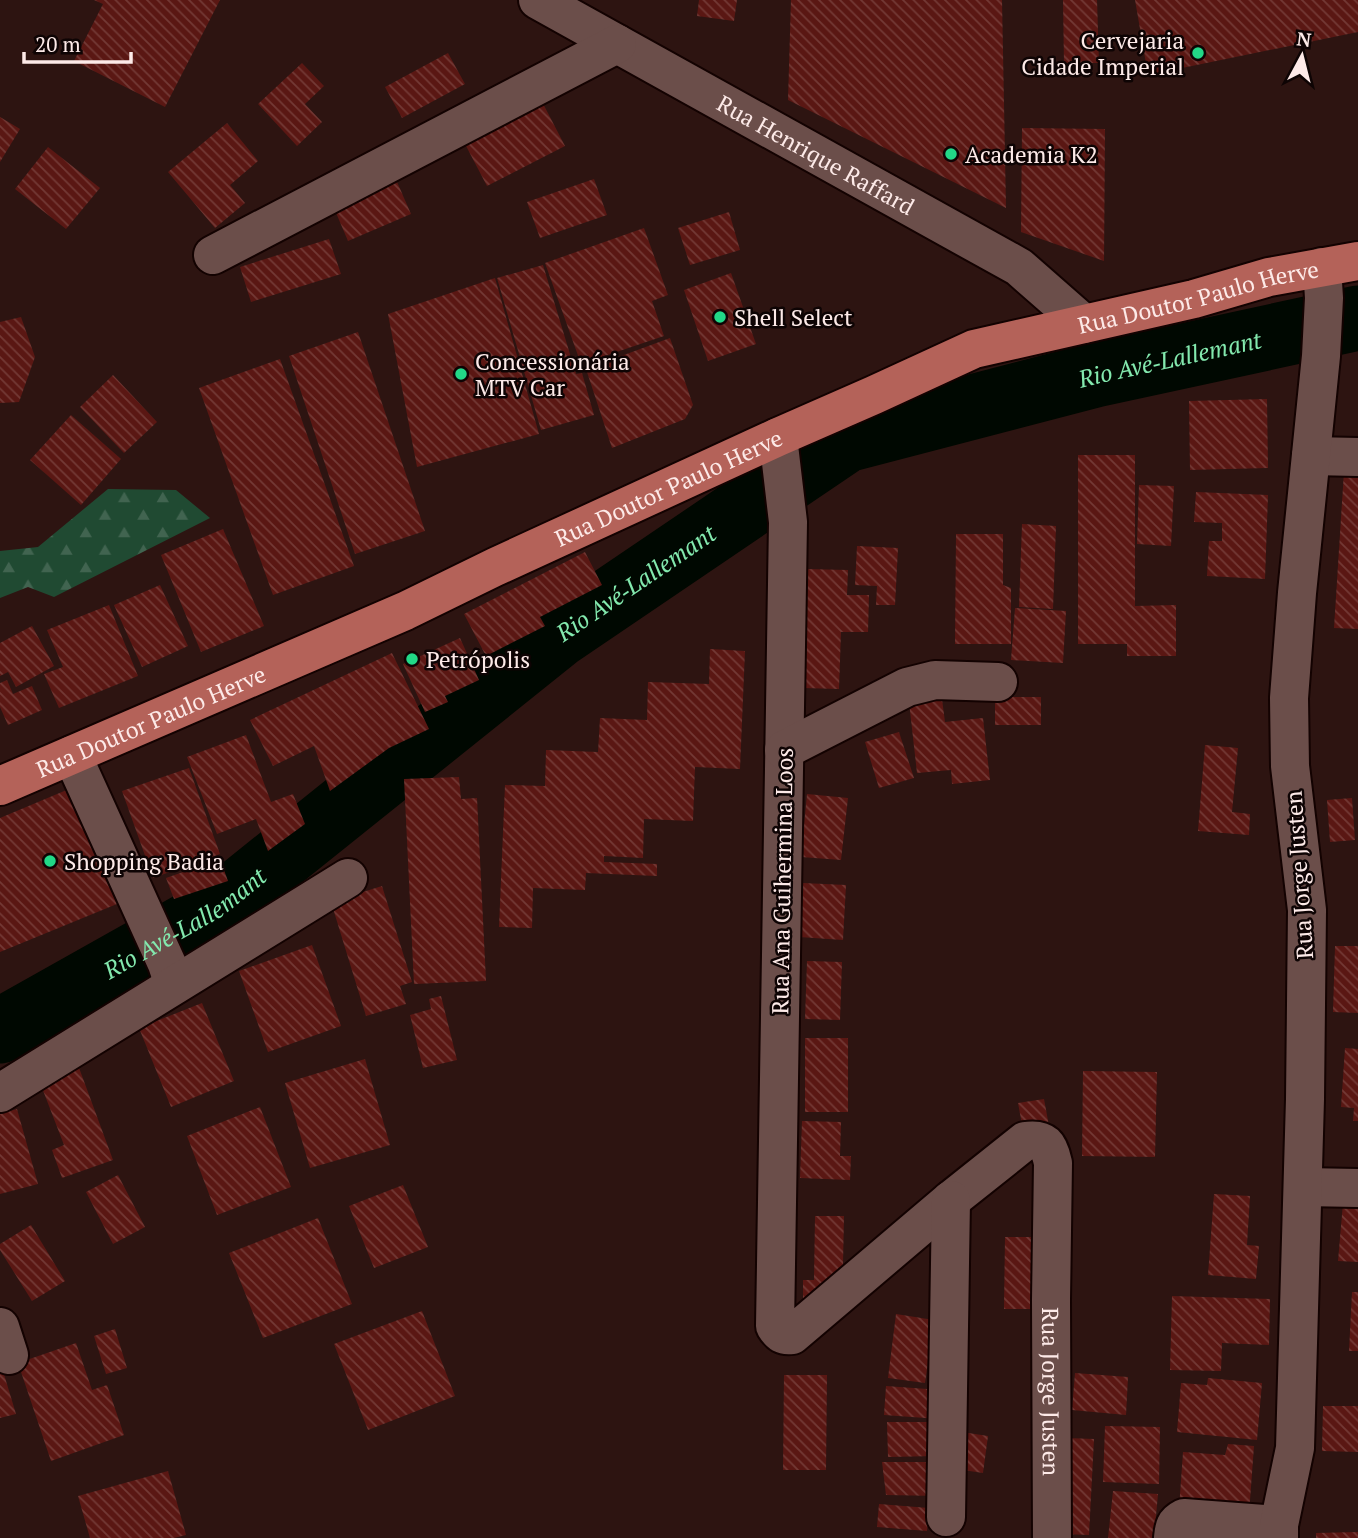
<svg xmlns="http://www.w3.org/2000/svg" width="1358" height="1538" viewBox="0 0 1358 1538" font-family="'PT Serif',serif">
	<defs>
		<pattern id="forest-firs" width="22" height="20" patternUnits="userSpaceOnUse" patternTransform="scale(1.75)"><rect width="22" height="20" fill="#204a32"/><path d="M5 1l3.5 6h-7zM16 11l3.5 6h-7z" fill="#416450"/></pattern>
		<pattern id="building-back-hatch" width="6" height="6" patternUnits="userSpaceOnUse" patternTransform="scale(1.75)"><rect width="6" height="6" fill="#5a1713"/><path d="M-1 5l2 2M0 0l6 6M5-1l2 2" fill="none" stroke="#733935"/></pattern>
	</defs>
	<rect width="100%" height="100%" fill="#2d1411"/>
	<!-- forest -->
	<path fill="url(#forest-firs)" d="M108 489 176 490 210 518 54 597 28 587 0 598V551L38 547Z"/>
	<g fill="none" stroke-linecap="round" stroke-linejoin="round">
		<!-- river -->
		<path stroke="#000801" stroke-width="65" id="s1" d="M0 1031 217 909 560 634 846 440 1095 375 1358 318"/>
	</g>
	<!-- building -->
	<g fill="url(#building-back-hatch)">
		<path d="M94 0H220L165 107 74 61 103 4Z"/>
		<path d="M699 0H737L734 21 697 16Z"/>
		<path d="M791 0H1002L1006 208 788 100Z"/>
		<path d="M1063 0H1097L1099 63H1064Z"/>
		<path d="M1135 0H1358V32L1148 75Z"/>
		<path d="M448 53 465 84 402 118 385 87Z"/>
		<path d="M302 63 324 86 305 104 322 122 297 146 258 104Z"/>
		<path d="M537 92 565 146 487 186 465 144Z"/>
		<path d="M0 117 20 129 0 162Z"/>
		<path d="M227 123 258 161 230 185 245 203 215 228 168 172Z"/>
		<path d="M1022 128 1105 129 1104 261 1021 232Z"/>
		<path d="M48 147 100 188 66 229 15 189Z"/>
		<path d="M394 175 411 214 348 241 331 201Z"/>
		<path d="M594 179 607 215 540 238 527 202Z"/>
		<path d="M729 212 740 250 690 265 678 228Z"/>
		<path d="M644 228 668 295 652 301 664 336 581 364 545 263Z"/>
		<path d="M329 239 341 274 251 302 240 267Z"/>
		<path d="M543 265 576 374 582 373 594 415 541 430 497 278Z"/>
		<path d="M731 273 756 344 708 361 684 290Z"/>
		<path d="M495 278 539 434 417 467 388 314Z"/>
		<path d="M21 317 35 357 19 402 0 403V322Z"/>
		<path d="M358 332 425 531 355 554 289 356Z"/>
		<path d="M670 338 693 405 685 419 612 448 586 369Z"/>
		<path d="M280 359 354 566 273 595 199 388Z"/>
		<path d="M113 375 157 422 124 453 80 407Z"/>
		<path d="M1267 399 1268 468 1190 470 1189 401Z"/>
		<path d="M71 415 121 459 81 505 30 460Z"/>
		<path d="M1078 455H1135V606L1176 605V656H1127V644H1078Z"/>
		<path d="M1344 471H1358V629L1334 628Z"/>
		<path d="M1139 485 1174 486 1171 546 1137 544Z"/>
		<path d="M1196 492 1268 495 1265 579 1207 576 1209 541H1222V523L1194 522Z"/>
		<path d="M1022 524 1056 526 1053 609 1019 607Z"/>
		<path d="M223 529 264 626 201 652 161 555Z"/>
		<path d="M956 534H1003V585L1011 588V644H955Z"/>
		<path d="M857 546 898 548 895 605H876L877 586 855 585Z"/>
		<path d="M585 552 602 585 540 617 545 626 486 656 464 614Z"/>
		<path d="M806 569 848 570 847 595H869L868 632H841L839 689 803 688Z"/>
		<path d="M160 585 188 646 142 667 114 605Z"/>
		<path d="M109 605 138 676 59 708 44 674 63 667 47 630Z"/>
		<path d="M1015 608 1066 611 1063 663 1011 660Z"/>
		<path d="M32 626 54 666 16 687 8 672 0 676V643Z"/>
		<path d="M460 638 479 680 445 696 448 702 425 712 403 664Z"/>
		<path d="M710 649 745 651 740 769 695 767 693 821 644 819 643 858 604 856V862L657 864V876L586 873 585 890 533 888 532 928 499 927 505 785 545 786 546 750 598 752 600 718 647 720 648 682 709 684Z"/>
		<path d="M392 653 429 729 389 748 330 791 314 746 273 766 250 720Z"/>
		<path d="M7 680 13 694 32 686 42 710 8 725 0 707V683Z"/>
		<rect x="995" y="697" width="46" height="28"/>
		<path d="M942 699 945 722 983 718 990 780 952 784 951 770 917 773 909 702Z"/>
		<path d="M899 732 914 778 879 788 865 742Z"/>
		<path d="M246 735 271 802 293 794 305 824 268 851 256 819 217 834 187 757Z"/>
		<path d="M1205 745 1238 748 1232 812 1250 814 1249 835 1198 831Z"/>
		<path d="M189 768 220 854 153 878 122 791Z"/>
		<path d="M459 777 461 799 477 798 486 981 414 984 404 779Z"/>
		<path d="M69 789 117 904 0 952V818Z"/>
		<path d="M807 794 848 798 841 860 801 857Z"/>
		<path d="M1352 798 1355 840 1330 842 1327 800Z"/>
		<path d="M220 859 228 881 174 899 166 878Z"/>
		<path d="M803 883 846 885 843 940 799 937Z"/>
		<path d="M382 886 412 982 400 986 406 1004 366 1016 331 902Z"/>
		<path d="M312 945 341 1026 268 1052 239 971Z"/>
		<path d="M1335 946H1358V1013L1333 1012Z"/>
		<path d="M807 961 842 962 840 1020 805 1019Z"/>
		<path d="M441 996 457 1060 423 1068 410 1015 431 1009 429 999Z"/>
		<path d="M202 1003 234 1081 171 1107 139 1028Z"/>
		<rect x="805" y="1038" width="43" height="74"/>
		<path d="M1345 1048 1358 1049V1121H1353L1354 1108 1341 1107Z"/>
		<path d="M365 1059 390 1145 310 1168 285 1083Z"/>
		<path d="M78 1065 113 1160 62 1178 52 1150 64 1145 39 1080Z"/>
		<path d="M1083 1071 1157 1072 1155 1157 1082 1156Z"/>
		<path d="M1044 1099 1049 1126 1023 1130 1018 1103Z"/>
		<path d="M260 1107 291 1187 217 1215 187 1136Z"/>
		<path d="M17 1109 38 1184 0 1194V1114Z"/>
		<path d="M802 1121 841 1122 840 1156H851L850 1180 800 1178Z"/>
		<path d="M118 1175 145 1227 113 1244 86 1192Z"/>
		<path d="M403 1185 428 1247 374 1268 349 1206Z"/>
		<path d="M1214 1194 1250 1196 1247 1245 1259 1246 1256 1279 1208 1275Z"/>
		<path d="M1343 1203 1358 1205V1262L1338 1261Z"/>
		<path d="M815 1216H844L843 1264H857L803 1303V1280H814Z"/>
		<path d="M318 1218 352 1304 263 1338 229 1253Z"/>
		<path d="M31 1225 65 1281 32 1301 0 1250V1244Z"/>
		<path d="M1005 1237H1043L1042 1309H1004Z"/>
		<path d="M1352 1292H1358V1351H1349Z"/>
		<path d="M1172 1296 1270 1299 1269 1345 1222 1343 1221 1371 1170 1370Z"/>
		<path d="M422 1311 455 1396 368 1430 334 1344Z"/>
		<path d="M896 1314 934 1320 925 1383 888 1378Z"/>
		<path d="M115 1329 127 1368 106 1374 94 1336Z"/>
		<path d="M76 1343 92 1390 107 1385 124 1435 51 1461 18 1363Z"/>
		<path d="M0 1361 16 1414 0 1418Z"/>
		<path d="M1075 1373 1128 1377 1126 1415 1072 1410Z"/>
		<path d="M784 1375H827L826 1470H783Z"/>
		<path d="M1208 1378 1262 1383 1257 1440 1177 1432 1181 1383 1207 1385Z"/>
		<path d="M886 1386 941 1390 939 1419 884 1415Z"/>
		<path d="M1323 1406H1358V1452L1322 1451Z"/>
		<path d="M887 1422H937L938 1456 888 1457Z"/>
		<path d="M1105 1426 1160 1427 1159 1484 1103 1482Z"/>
		<path d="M962 1432 988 1436 983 1473 956 1469Z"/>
		<path d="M1067 1438 1094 1439 1089 1535 1062 1534Z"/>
		<path d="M1228 1444 1254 1446 1249 1514 1179 1509 1183 1452 1225 1455Z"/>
		<path d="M882 1462H936L938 1496 886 1495Z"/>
		<path d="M168 1471 186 1535 174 1538H90L78 1496Z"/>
		<path d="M1113 1491 1158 1494 1154 1538H1108Z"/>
		<path d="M879 1504 929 1508 927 1531 877 1527Z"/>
		<path d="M1358 1532V1538H1316V1533Z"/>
	</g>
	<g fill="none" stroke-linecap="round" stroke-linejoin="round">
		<!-- minor casing -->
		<g stroke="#130201" stroke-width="42">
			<g id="minor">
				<path id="s2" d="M538 0 1019 267 1084 324"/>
				<path d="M213 255 617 44"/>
				<path id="s3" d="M778 437 788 522 775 1326C780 1334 783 1336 792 1335L951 1200 1025 1141C1045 1138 1049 1145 1053 1163L1051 1300 1052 1538"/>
				<path d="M1311 456 1358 457"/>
				<path d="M784 750 907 687 935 680 998 682"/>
				<path d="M72 755 167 964 174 985"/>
				<path d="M0 1093 348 878"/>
				<path d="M1303 1187 1358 1188"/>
				<path d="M0 1327 9 1355"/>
				<path d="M946 1517 951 1200"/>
				<path d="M1173 1538C1174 1528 1174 1523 1184 1518L1279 1525"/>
				<path d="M1279 1538V1525L1295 1448 1305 1099 1307 910 1290 766 1289 698 1297 593 1321 356 1324 298 1322 267"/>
			</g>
		</g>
		<!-- major casing -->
		<g stroke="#130201" stroke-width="42">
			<g id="major">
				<path id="s4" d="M0 786 405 611 495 567 778 437 874 395 974 349 1194 299 1269 277 1358 261"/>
			</g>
		</g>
		<!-- minor -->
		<use href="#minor" stroke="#6b4e4a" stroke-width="38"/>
		<!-- major -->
		<use href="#major" stroke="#b46259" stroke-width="38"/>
	</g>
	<!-- markers -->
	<g fill="#22d887" stroke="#0e0404" stroke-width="2.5">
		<circle cx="1198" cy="53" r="7"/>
		<circle cx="951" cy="154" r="7"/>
		<circle cx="720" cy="317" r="7"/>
		<circle cx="461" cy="374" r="7"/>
		<circle cx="412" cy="659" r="7"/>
		<circle cx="50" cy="861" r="7"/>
	</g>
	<g text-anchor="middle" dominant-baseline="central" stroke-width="5" stroke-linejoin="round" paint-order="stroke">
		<!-- poi labels -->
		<g font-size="23" fill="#fdeae8" stroke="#0e0404" text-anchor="start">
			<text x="1184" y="40" text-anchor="end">Cervejaria<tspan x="1184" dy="26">Cidade Imperial</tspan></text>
			<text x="965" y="154">Academia K2</text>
			<text x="734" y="317">Shell Select</text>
			<text x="475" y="361">Concessionária<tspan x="475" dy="26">MTV Car</tspan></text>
			<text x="426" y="659">Petrópolis</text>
			<text x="64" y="861">Shopping Badia</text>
		</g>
		<!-- street labels -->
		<g font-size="23" fill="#fdeae8" stroke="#0e0404">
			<text stroke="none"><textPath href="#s2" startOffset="318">Rua Henrique Raffard</textPath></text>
			<text stroke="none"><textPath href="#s4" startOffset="1298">Rua Doutor Paulo Herve</textPath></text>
			<text stroke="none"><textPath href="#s4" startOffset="732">Rua Doutor Paulo Herve</textPath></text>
			<text stroke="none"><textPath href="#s4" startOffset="164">Rua Doutor Paulo Herve</textPath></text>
			<text transform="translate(1299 875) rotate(-94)">Rua Jorge Justen</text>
			<text transform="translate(782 881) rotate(-89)">Rua Ana Guihermina Loos</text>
			<text stroke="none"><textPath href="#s3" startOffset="1484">Rua Jorge Justen</textPath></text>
		</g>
		<!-- water labels -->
		<g font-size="24" font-style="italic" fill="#83e9ae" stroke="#0e0404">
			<text stroke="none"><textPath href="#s1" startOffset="1368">Rio Avé‐Lallemant</textPath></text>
			<text stroke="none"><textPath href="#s1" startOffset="780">Rio Avé‐Lallemant</textPath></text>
			<text stroke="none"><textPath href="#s1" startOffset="214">Rio Avé‐Lallemant</textPath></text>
		</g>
	</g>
	<!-- north arrow -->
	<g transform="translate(1302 56) rotate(7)" stroke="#0e0404" stroke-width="5" paint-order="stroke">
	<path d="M0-5L12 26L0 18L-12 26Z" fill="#fdeae8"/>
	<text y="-10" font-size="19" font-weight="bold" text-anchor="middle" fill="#fdeae8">N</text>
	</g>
	<!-- scale -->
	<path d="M24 52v10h107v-10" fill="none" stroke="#fdeae8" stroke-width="3.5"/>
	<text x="35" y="52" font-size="21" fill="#fdeae8" stroke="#0e0404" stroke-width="5" paint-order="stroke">20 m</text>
</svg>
